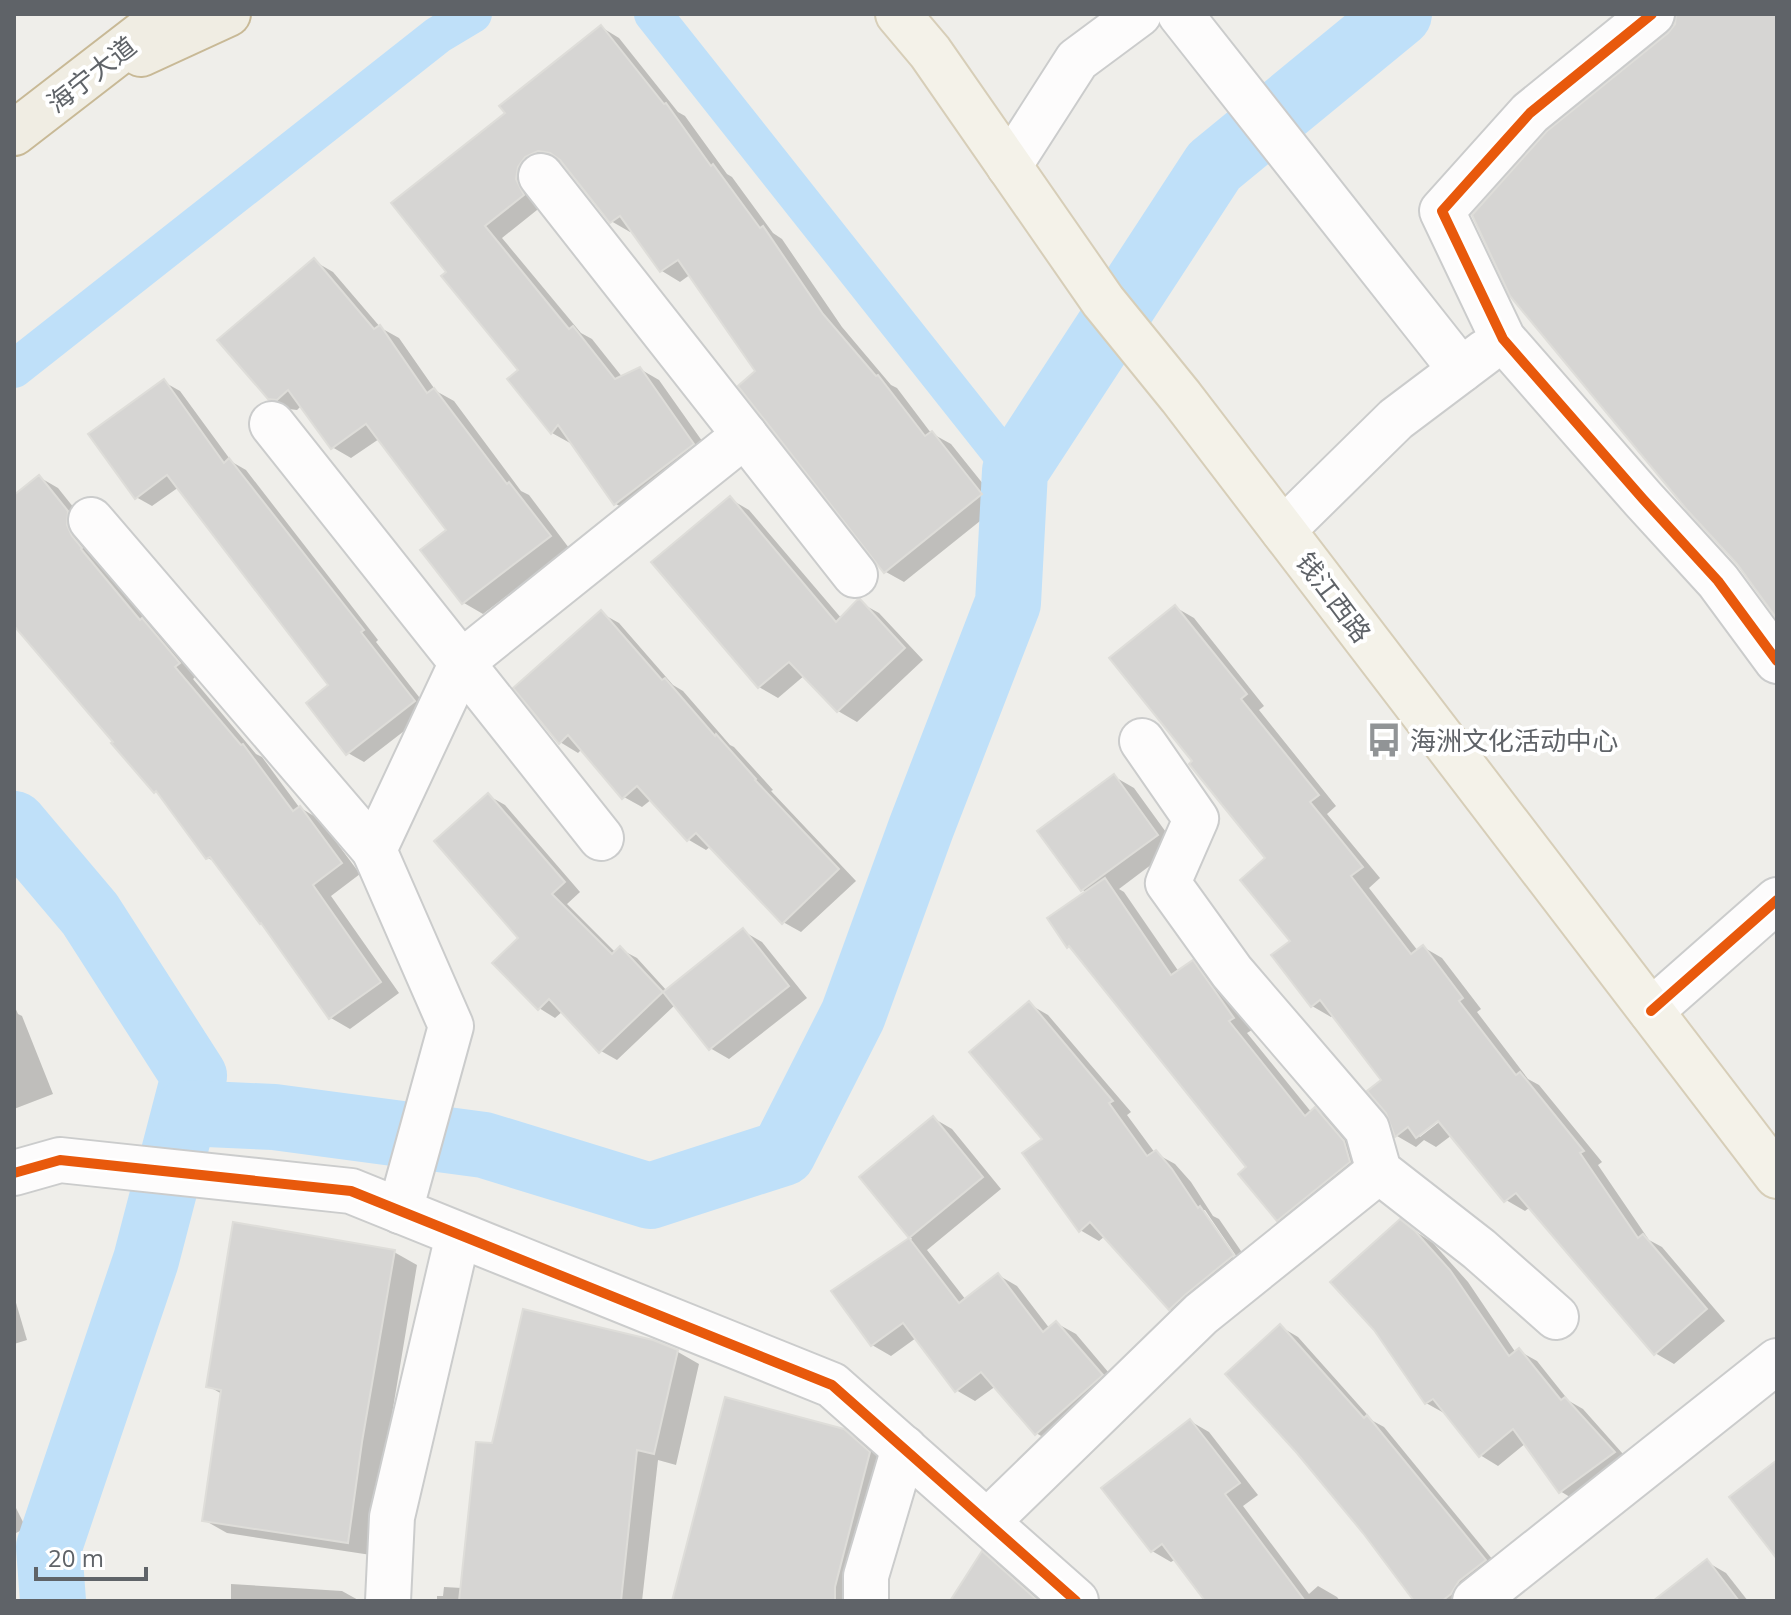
<svg xmlns="http://www.w3.org/2000/svg" width="1791" height="1615" viewBox="0 0 1791 1615" font-family="'Open Sans','Noto Sans SC',sans-serif">
	<rect width="100%" height="100%" fill="#efeeea"/>
	<!-- shadow -->
	<g fill="#0003" fill-rule="evenodd">
		<path d="M601 27 619 38 678 112 685 116 727 174 732 177 773 233 782 239 842 327 891 385 897 388 931 433 951 444 1000 505 904 582 886 572 741 386 758 372 691 274 680 282 662 271 633 230 630 232 611 221 564 162 556 161 542 206 502 238 581 333 592 339 623 378 640 369 659 380 712 455 634 514 616 504 572 441 570 443 552 433 510 379 521 370 448 272 507 113Z"/>
		<path d="M314 261 333 272 381 328 399 338 436 391 454 401 521 491 529 495 569 548 483 614 464 603 423 550 449 531 379 439 351 458 332 447 302 405 297 410 289 409 269 398Z"/>
		<path d="M164 382 180 391 232 462 246 470 378 640 376 642 430 711 364 762 348 753 331 685 179 487 152 506 136 497Z"/>
		<path d="M39 477 58 488 86 523 99 561 153 627 161 631 198 674 193 679 256 754 262 757 299 807 319 819 360 874 331 896 399 993 350 1029 331 1018 217 863 208 858 162 795 155 791 116 742 14 623V498Z"/>
		<path d="M730 499 749 510 842 619 859 602 879 613 923 660 857 722 838 711 805 675 778 698 759 687Z"/>
		<path d="M1175 607 1194 618 1264 706 1259 710 1336 806 1327 814 1380 878 1369 888 1418 951 1423 947 1442 958 1481 1009 1477 1012 1528 1079 1539 1085 1602 1162 1598 1165 1649 1240 1662 1247 1725 1321 1674 1364 1655 1353 1530 1207 1525 1211 1506 1200 1452 1135 1436 1147 1424 1140 1416 1147 1397 1136 1388 1112 1384 1081 1334 1015 1331 1017 1312 1006 1268 858 1195 761ZM1445 1113 1447 1116 1420 1137 1417 1134Z"/>
		<path d="M601 613 619 623 673 685 683 691 730 745 734 747 773 790 771 791 856 881 801 932 783 922 711 846 706 850 689 840 652 799 642 807 624 797 582 749 578 753 560 742Z"/>
		<path d="M1115 777 1134 788 1176 846 1119 889 1124 892 1179 972 1193 963 1212 974 1252 1030 1247 1033 1312 1113 1316 1110 1335 1121 1363 1154 1298 1230 1278 1219 1249 1167 1074 949 1068 946 1087 893 1083 890 1039 831Z"/>
		<path d="M489 796 505 805 580 892 567 904 616 953 620 949 637 958 667 991 743 931 762 942 807 998 729 1059 710 1048 676 1004 617 1060 601 1051 563 1011 555 1018 539 1008Z"/>
		<path d="M1029 1004 1048 1015 1131 1112 1127 1115 1155 1153 1175 1164 1191 1182 1213 1216 1219 1219 1252 1267 1189 1320 1170 1309 1105 1236 1099 1241 1080 1230 1044 1139ZM1200 1210H1205L1241 1263 1238 1265Z"/>
		<path d="M14 1005 18 1014 22 1016 53 1094 14 1109Z"/>
		<path d="M933 1118 952 1129 1001 1189 927 1250 966 1300 998 1275 1017 1286 1050 1329 1056 1323 1076 1334 1120 1386 1055 1444 1036 1433 996 1386 975 1401 956 1390 916 1338 891 1356 872 1345 834 1291 912 1239 862 1177Z"/>
		<path d="M1400 1221 1433 1243 1468 1282 1516 1353 1519 1351 1537 1361 1569 1401 1583 1409 1631 1463 1578 1502 1560 1491 1526 1443 1498 1466 1480 1455 1445 1412 1444 1413 1426 1403Z"/>
		<path d="M394 1252 417 1265 385 1456 371 1555 227 1533 204 1520 222 1394 208 1386Z"/>
		<path d="M14 1296 27 1340 14 1344Z"/>
		<path d="M1281 1327 1298 1337 1373 1421 1384 1427 1502 1571 1470 1601H1417L1365 1531 1298 1451Z"/>
		<path d="M653 1342 678 1352 699 1364 676 1465 658 1460 642 1601H437V1596H443L444 1587 462 1588 493 1446Z"/>
		<path d="M1190 1421 1209 1432 1258 1495 1243 1506 1309 1594 1318 1586 1337 1597 1340 1601H1207L1176 1559 1171 1562 1152 1551Z"/>
		<path d="M844 1431 866 1444 891 1466 856 1601H701Z"/>
		<path d="M14 1504 26 1528 14 1534Z"/>
		<path d="M983 1554 1001 1565 1042 1601H952Z"/>
		<path d="M1707 1562 1726 1573 1748 1601H1656Z"/>
		<path d="M231 1584 342 1591 360 1601H231Z"/>
	</g>
	<g fill="none" stroke-linecap="round" stroke-linejoin="round">
		<!-- canal -->
		<g stroke="#bfe0f9" stroke-width="38">
			<path d="M653 14 1015 471"/>
			<path d="M14 369 438 35 473 14"/>
		</g>
		<!-- river -->
		<g stroke="#bfe0f9" stroke-width="66">
			<path d="M14 824 90 914 194 1076 146 1260 49 1547 53 1601"/>
			<path d="M185 1113 274 1117 484 1145 650 1196 783 1153 853 1015 921 828 1008 603 1015 471 1214 166 1399 14"/>
		</g>
	</g>
	<!-- building -->
	<g fill="#d6d5d3" stroke="#deddd9" stroke-width="2">
		<path d="M1676 14H1777V619L1737 564 1687 510 1510 296 1472 215 1547 131 1668 33 1675 24Z"/>
		<path d="M601 25 664 104 666 103 711 166 713 164 760 228 763 226 823 314 876 376 878 375 925 436 932 431 982 494 884 573 738 386 755 371 678 260 660 272 620 216 610 223 560 160 550 153 538 151 525 157 518 167 516 179 524 195 485 226 569 329 573 326 615 379 640 367 694 444 614 505 558 425 551 434 507 379 518 370 441 276 446 272 391 203 505 113 499 106Z"/>
		<path d="M314 258 374 329 380 325 427 393 434 388 507 484 509 482 551 536 462 604 420 550 446 530 366 424 331 449 288 390 277 400 268 399 217 340Z"/>
		<path d="M164 379 224 463 229 458 364 630 361 632 415 701 346 755 306 703 328 685 167 475 135 499 88 434Z"/>
		<path d="M39 475 68 511 67 525 72 536 82 548 81 549 140 620 142 618 180 663 175 667 241 745 243 744 293 811 300 806 342 863 313 885 381 982 329 1019 261 923 260 924 210 857 206 859 156 791 154 793 111 743 113 742 14 626V495Z"/>
		<path d="M730 496 836 622 857 600 860 599 905 648 837 712 789 662 758 688 651 562Z"/>
		<path d="M1175 605 1247 694 1241 699 1319 795 1310 802 1363 867 1351 876 1411 954 1423 945 1463 998 1459 1001 1516 1075 1520 1072 1584 1151 1580 1153 1638 1238 1643 1234 1707 1309 1654 1355 1516 1193 1504 1202 1438 1121 1416 1138 1408 1127 1395 1137 1386 1113 1367 1091 1381 1080 1320 1000 1311 1007 1271 955 1290 941 1240 880 1265 858 1189 764 1192 761 1109 658Z"/>
		<path d="M601 610 662 680 665 678 715 736 716 734 756 779 755 780 839 869 782 924 696 833 687 841 637 786 622 799 568 735 559 744 513 688Z"/>
		<path d="M1114 774 1158 835 1081 891 1037 831Z"/>
		<path d="M488 793 565 882 552 894 612 954 620 946 663 992 599 1053 549 999 538 1010 492 963 518 938 434 841Z"/>
		<path d="M1105 878 1171 975 1193 960 1234 1018 1229 1021 1305 1116 1315 1107 1344 1141 1350 1162 1277 1221 1238 1174 1246 1167 1069 946 1067 948 1047 918Z"/>
		<path d="M743 928 789 986 709 1050 663 992Z"/>
		<path d="M1029 1001 1113 1101 1109 1103 1147 1156 1156 1150 1172 1169 1198 1208 1200 1206 1234 1255 1185 1295 1169 1310 1090 1222 1079 1232 1022 1153 1042 1139 969 1052Z"/>
		<path d="M933 1116 983 1177 909 1238 859 1177Z"/>
		<path d="M1400 1219 1415 1231 1450 1270 1509 1356 1519 1348 1561 1400 1565 1397 1615 1452 1559 1493 1513 1429 1479 1457 1433 1399 1425 1404 1374 1330 1330 1282Z"/>
		<path d="M233 1222 395 1250 362 1442 348 1543 202 1521 221 1390 206 1387Z"/>
		<path d="M909 1238 959 1303 998 1273 1043 1332 1056 1321 1103 1375 1035 1435 981 1372 955 1392 903 1323 871 1346 831 1291Z"/>
		<path d="M523 1309 653 1340 678 1350 654 1454 637 1450 621 1601H459L476 1442 492 1443Z"/>
		<path d="M1280 1324 1364 1418 1367 1415 1486 1560 1459 1581 1451 1594 1442 1601H1414L1363 1533 1296 1452 1225 1374Z"/>
		<path d="M725 1397 844 1429 870 1452 835 1587V1601H672Z"/>
		<path d="M1190 1419 1240 1483 1225 1494 1305 1601H1205L1162 1544 1151 1552 1101 1488Z"/>
		<path d="M1777 1460V1559L1729 1497Z"/>
		<path d="M982 1551 1038 1601H950Z"/>
		<path d="M1707 1559 1739 1601H1653Z"/>
	</g>
	<g fill="none" stroke-linecap="round" stroke-linejoin="round">
		<!-- minor casing -->
		<g stroke="#cbcccc" stroke-width="48">
			<g id="minor">
				<path d="M1180 14 1461 370"/>
				<path d="M1652 14 1530 113 1442 211 1503 339 1643 499 1718 581 1777 661"/>
				<path d="M1009 166 1077 60 1139 14"/>
				<path d="M541 176 855 575"/>
				<path d="M272 424 601 838"/>
				<path d="M91 520 374 850"/>
				<path d="M1283 530 1396 419 1485 352"/>
				<path d="M1142 741 1196 819 1168 883 1232 972 1367 1129 1379 1171 1479 1249 1556 1317"/>
				<path d="M1651 1011 1777 900"/>
				<path d="M14 1173 60 1160 351 1191 832 1385 1076 1601"/>
				<path d="M400 1211 451 1026 374 850 462 662 745 435"/>
				<path d="M987 1522 1201 1314 1379 1171"/>
				<path d="M388 1601 392 1517 458 1235"/>
				<path d="M866 1601V1576L904 1448"/>
				<path d="M1475 1601 1777 1361"/>
			</g>
		</g>
		<!-- major casing -->
		<g stroke="#d7ceb8" stroke-width="48">
			<path id="major" d="M898 14 930 52 1103 301 1181 397 1777 1176"/>
		</g>
		<!-- highway casing -->
		<g stroke="#c8b996" stroke-width="48">
			<g id="highway">
				<path d="M141 54 228 14"/>
				<path d="M14 133 168 14"/>
			</g>
		</g>
		<!-- minor -->
		<use href="#minor" stroke="#fdfcfc" stroke-width="44"/>
		<!-- major -->
		<use href="#major" stroke="#f4f2e9" stroke-width="44"/>
		<!-- highway -->
		<use href="#highway" stroke="#f0ede3" stroke-width="44"/>
		<!-- cycleway casing -->
		<g stroke="#fff" stroke-width="15">
			<g id="cycleway">
				<path d="M1652 14 1530 113 1442 211 1503 339 1643 499 1718 581 1777 661"/>
				<path d="M1651 1011 1777 900"/>
				<path d="M14 1173 60 1160 351 1191 832 1385 1076 1601"/>
			</g>
		</g>
		<!-- cycleway -->
		<use href="#cycleway" stroke="#e8590c" stroke-width="10"/>
	</g>
	<!-- icons -->
	<defs>
		<g id="bus-bare" transform="scale(2.76)"><path d="M-5-6H5V4H4V6H2V4H-2V6H-4V4H-5ZM-3.5-4V0h7V-4ZM-3.5 1.2v1.5H-2V1.2ZM2 1.2v1.5H3.5V1.2Z" fill="#919496" stroke="#fff" stroke-width="2.5" paint-order="stroke"/></g>
	</defs>
	<g fill-rule="evenodd">
		<use href="#bus-bare" x="1384" y="740"/>
	</g>
	<g text-anchor="middle" dominant-baseline="central" stroke-width="8" stroke-linejoin="round" paint-order="stroke">
		<!-- street labels -->
		<g font-size="26" fill="#5f6368" stroke="#fff">
			<text transform="translate(91 74) rotate(-38)">海宁大道</text>
			<text transform="translate(1334 597) rotate(53)">钱江西路</text>
		</g>
		<!-- poi labels -->
		<g font-size="26" fill="#5f6368" stroke="#fff" text-anchor="start">
			<text x="1410" y="740">海洲文化活动中心</text>
		</g>
	</g>
	<!-- border -->
	<rect width="1791" height="1615" fill="none" stroke="#5f6368" stroke-width="32"/>
	<!-- scale -->
	<path d="M36 1567v12h110v-12" fill="none" stroke="#5f6368" stroke-width="4"/>
	<text x="48" y="1567" font-size="24" fill="#5f6368" stroke="#ffffff" stroke-width="6" paint-order="stroke">20 m</text>
</svg>
